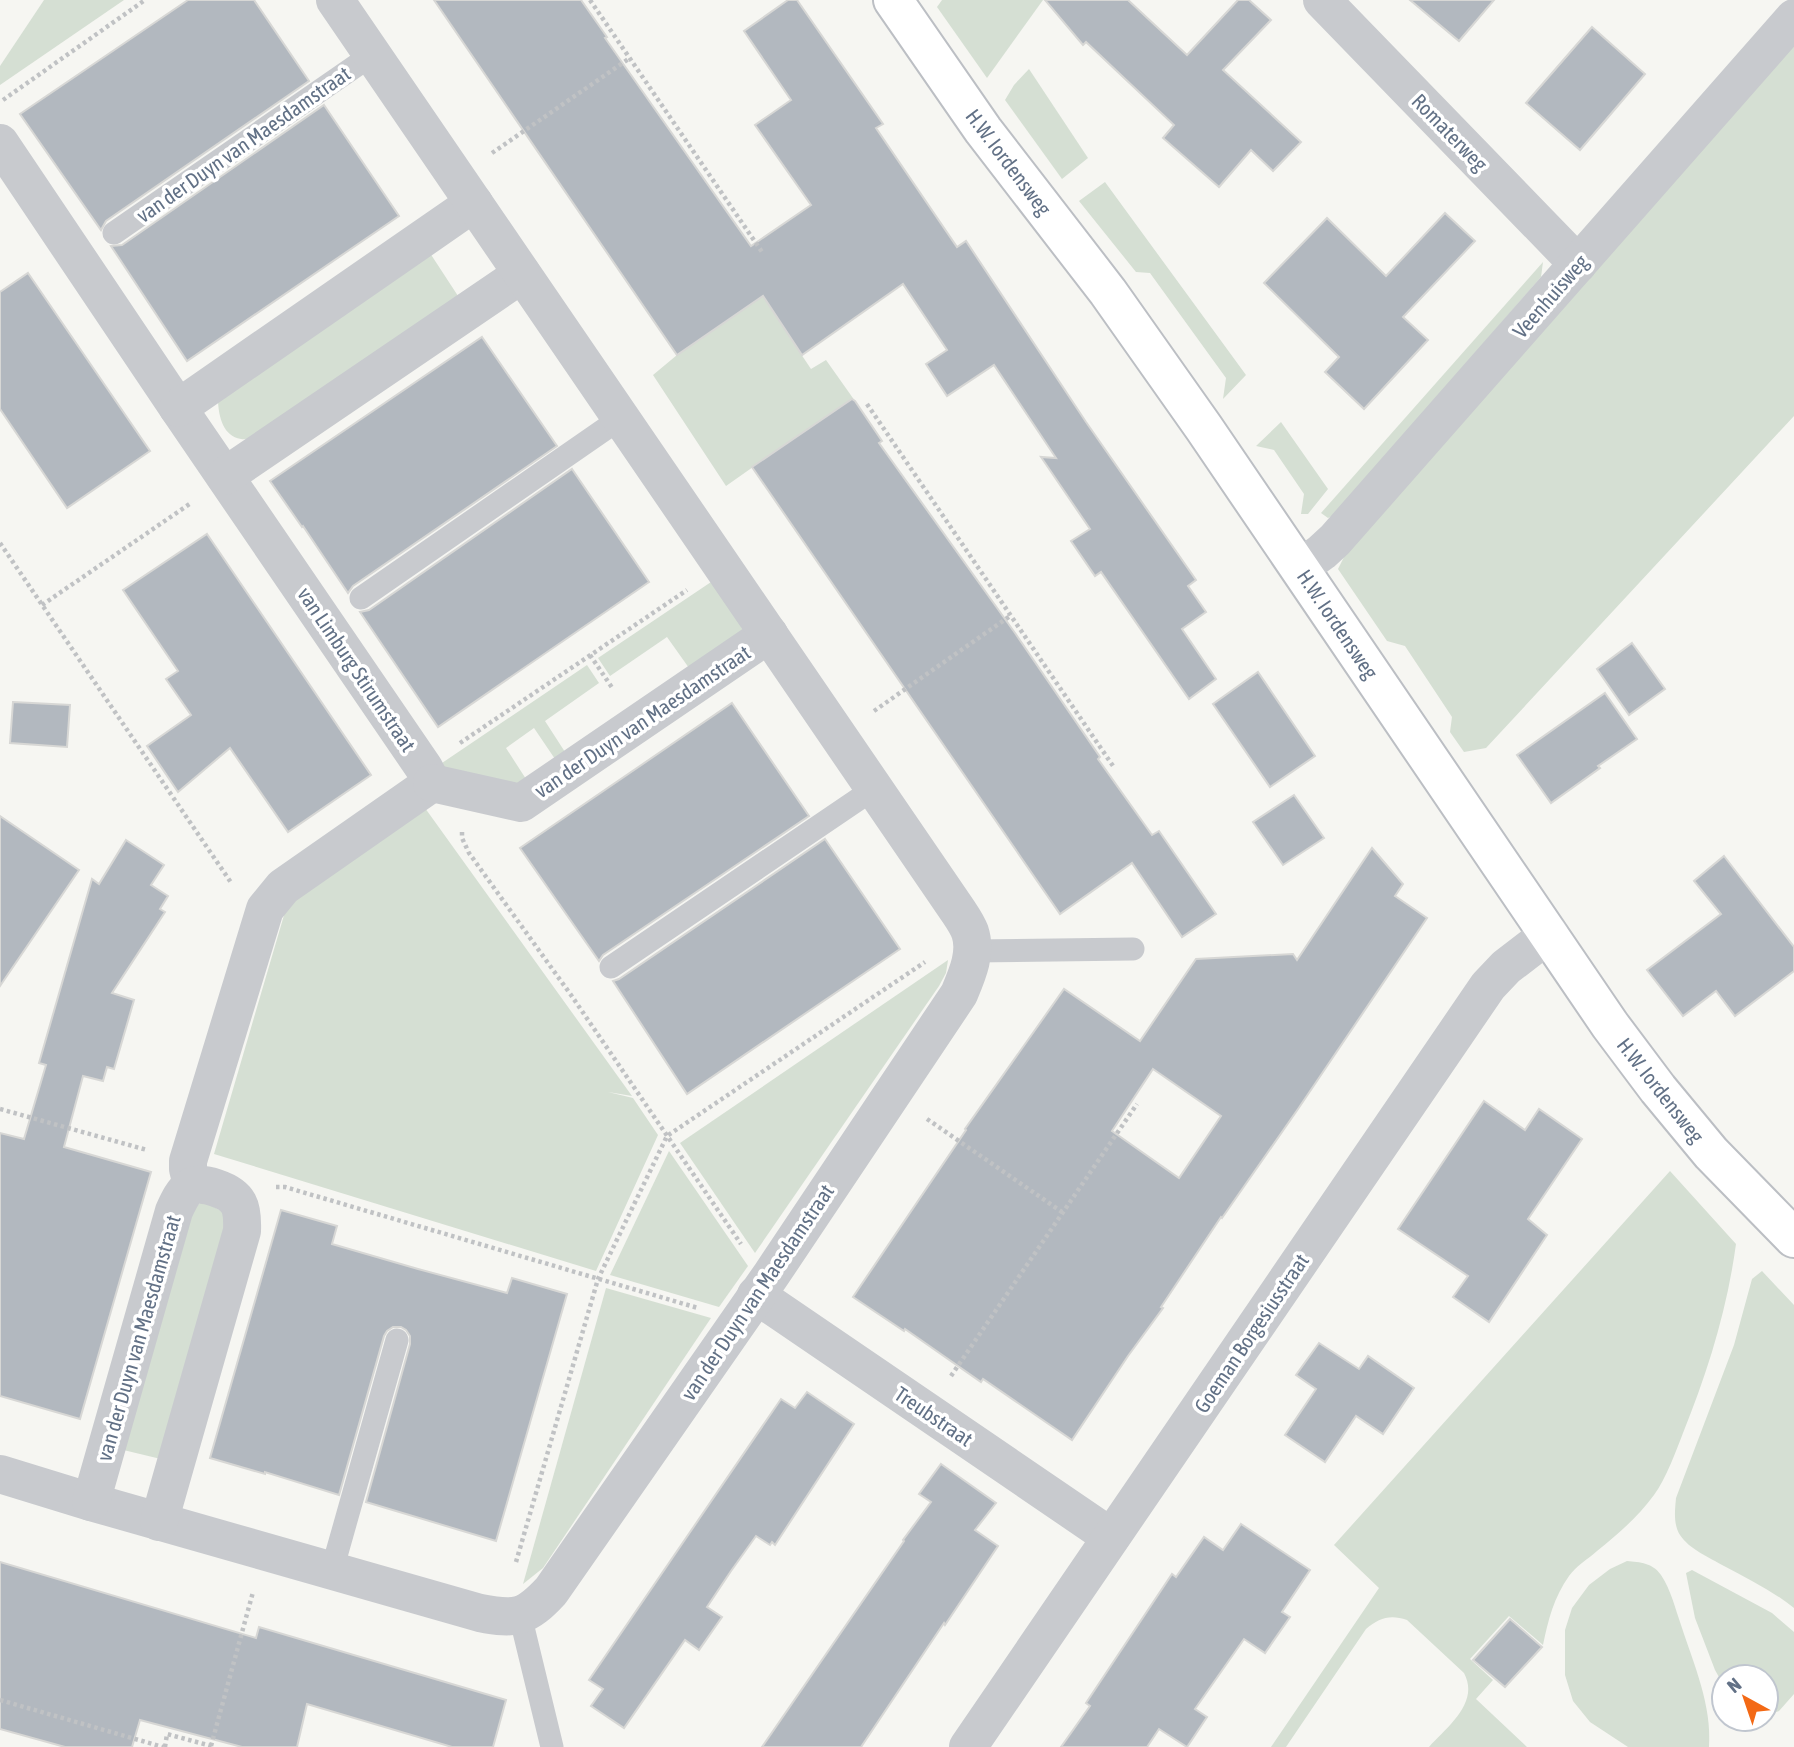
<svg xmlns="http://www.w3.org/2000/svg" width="1794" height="1747" viewBox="0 0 1794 1747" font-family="'Asap Condensed',sans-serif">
	<rect width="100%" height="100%" fill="#f6f6f2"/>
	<!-- green -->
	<g fill="#d5dfd3">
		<path d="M44 0H124L0 85V66Z"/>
		<path d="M942 0H1043L987 78 937 7Z"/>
		<path d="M1794 40V416L1486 748 1464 752 1450 732 1452 717 1405 646 1387 641 1338 569 1349 547Z"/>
		<path d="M1029 69 1088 158 1062 179 1005 100 1014 85Z"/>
		<path d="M1105 182 1246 375 1223 399 1226 378 1150 273 1136 272 1079 201Z"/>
		<path d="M428 250 460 299 258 436C253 437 246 440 241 439 223 436 219 417 218 402Z"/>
		<path d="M1543 262 1541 277 1336 514 1328 518 1321 513Z"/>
		<path d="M777 286 803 327 789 336 811 369 826 360 855 401 800 434 726 486 653 375 677 355Z"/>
		<path d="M1281 422 1328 489 1308 514H1301L1304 494 1274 450 1256 446Z"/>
		<path d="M720 576 743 631 689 668 667 637 610 676 598 658Z"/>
		<path d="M587 665 599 683 545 721 565 752 555 759 534 728 506 748 526 779 516 786 448 772 442 763Z"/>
		<path d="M425 808 632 1096 608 1092 633 1098 658 1135 596 1271 214 1154 287 905Z"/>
		<path d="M948 960 946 973 939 986 755 1253 680 1143Z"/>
		<path d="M669 1151 748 1266 719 1307 610 1275Z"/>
		<path d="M1670 1171 1736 1244C1727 1310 1708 1371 1683 1433 1676 1451 1666 1479 1654 1495 1638 1517 1618 1534 1597 1551 1588 1559 1576 1566 1569 1576 1554 1597 1548 1620 1543 1645L1509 1616 1470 1659 1493 1680 1476 1699 1527 1747H1429C1447 1727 1480 1703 1464 1673L1407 1620C1390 1614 1379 1618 1366 1629L1286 1747H1271L1379 1588 1334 1545Z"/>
		<path d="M203 1201 223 1212 229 1222 165 1460 115 1448 179 1221Z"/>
		<path d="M1762 1271 1794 1305V1608C1773 1591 1748 1579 1724 1566 1710 1558 1689 1549 1680 1535 1673 1524 1675 1510 1676 1498L1734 1345 1752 1279Z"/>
		<path d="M606 1288 711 1318 543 1568 523 1584Z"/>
		<path d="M1627 1561C1640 1562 1653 1563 1661 1575 1671 1590 1675 1608 1681 1625 1694 1665 1712 1705 1709 1747H1628L1590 1722 1573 1701 1565 1675V1630L1572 1608 1589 1585 1610 1569Z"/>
		<path d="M1692 1570 1772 1613 1794 1632V1694L1779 1711 1766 1716V1677H1724V1686L1715 1670 1695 1618 1686 1573Z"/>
	</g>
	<!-- building -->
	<g fill="#b2b8bf" stroke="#d7d7d5" stroke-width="2" fill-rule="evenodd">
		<path d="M188 0H254L309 81 106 221 101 230 20 114Z"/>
		<path d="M434 0H581L607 37 605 38 751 246 811 205 755 125 791 100 744 31 788 0H797L883 124 876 128 957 247 966 241 1086 422 1196 580 1188 586 1206 612 1182 629 1216 679 1189 699 1101 572 1095 576 1071 541 1090 529 1041 457 1056 458 994 365 947 396 926 364 947 350 903 284 802 355 763 296 677 355Z"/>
		<path d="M1045 0H1128L1187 55 1238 0H1249L1271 20 1223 70 1301 142 1273 171 1251 150 1219 187 1163 138 1174 125 1086 42 1083 45Z"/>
		<path d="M1410 0H1494L1459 41Z"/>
		<path d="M1592 27 1645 74 1580 150 1526 103Z"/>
		<path d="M324 105 399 216 187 361 111 246 122 245Z"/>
		<path d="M1445 213 1475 241 1403 317 1428 340 1364 409 1325 372 1339 357 1264 283 1327 218 1386 276Z"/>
		<path d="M28 273 150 451 67 508 0 409V292Z"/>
		<path d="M482 337 557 446 353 586 348 593 303 526 302 527 270 481Z"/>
		<path d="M852 399 855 401 882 441 879 443 1015 633 1100 757 1098 759 1152 835 1159 831 1216 914 1182 937 1132 863 1060 914 752 467Z"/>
		<path d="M572 469 649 582 438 727 360 612 369 610Z"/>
		<path d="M207 534 371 775 288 832 230 748 178 792 147 746 191 715 166 679 178 671 123 590Z"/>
		<path d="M1632 643 1665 689 1629 715 1597 669Z"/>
		<path d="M1258 672 1315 756 1270 787 1213 704Z"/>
		<path d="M1605 693 1637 739 1598 766 1600 768 1551 803 1517 755Z"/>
		<path d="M13 702 70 705 67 747 10 743Z"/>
		<path d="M732 703 809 816 603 955 599 961 520 848Z"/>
		<path d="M1294 795 1324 838 1283 865 1253 822Z"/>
		<path d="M0 816 79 870 0 986Z"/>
		<path d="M825 839 900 949 687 1094 613 981 619 979Z"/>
		<path d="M126 840 164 865 151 885 168 896 160 909 165 912 112 993 134 1000 114 1069 107 1067 103 1081 83 1076 64 1147 151 1172 80 1419 0 1396V1133L24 1139 46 1065 39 1063 92 879 99 884Z"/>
		<path d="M1372 848 1403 884 1395 896 1427 918 1298 1109 1222 1218 1221 1217 1161 1307 1163 1308 1128 1356 1072 1440 983 1379 981 1382 905 1329 904 1331 853 1297 966 1130 965 1129 1064 989 1140 1041 1196 959 1293 954 1297 960ZM1153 1069 1221 1116 1179 1178 1112 1131Z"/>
		<path d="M1724 856 1794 947V971L1735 1016 1716 991 1683 1016 1647 970 1721 914 1694 881Z"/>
		<path d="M1484 1101 1525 1130 1539 1109 1582 1139 1528 1219 1547 1235 1489 1322 1453 1297 1468 1276 1398 1229Z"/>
		<path d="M281 1210 337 1226 332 1244 418 1269 507 1293 512 1278 567 1294 496 1541 366 1502 410 1344V1336L406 1330 401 1327H393L387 1331 384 1336 339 1495 265 1472V1474L210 1458Z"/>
		<path d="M1319 1343 1359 1369 1368 1356 1414 1388 1383 1434 1356 1416 1325 1462 1285 1435 1316 1389 1296 1375Z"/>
		<path d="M807 1392 854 1424 775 1545 772 1542 770 1545 756 1536 731 1571 707 1607 722 1617 699 1650 685 1640 624 1728 591 1706 603 1689 589 1680 781 1399 795 1408Z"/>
		<path d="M941 1464 996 1503 975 1530 998 1546 945 1625 944 1623 861 1747H762L904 1541 903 1540 931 1502 919 1494Z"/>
		<path d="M1241 1524 1310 1570 1282 1612 1290 1617 1265 1653 1244 1639 1195 1709 1207 1717 1187 1747 1159 1729 1147 1747H1061L1090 1706 1086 1703 1172 1574 1176 1577 1204 1537 1223 1550Z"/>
		<path d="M0 1562 256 1638 259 1627 506 1700 493 1747H452L307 1704 297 1747H242L140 1720 132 1747H65L0 1729Z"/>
		<path d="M1510 1619 1542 1647 1505 1687 1473 1660Z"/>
	</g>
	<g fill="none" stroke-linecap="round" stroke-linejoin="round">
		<!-- secondary casing -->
		<g stroke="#bcbfc4" stroke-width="42">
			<path id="secondary" d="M893 0 983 130 1108 292 1204 428 1610 1025 1658 1089 1711 1153 1794 1238"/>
		</g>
		<!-- path -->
		<g stroke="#c0c2c4" stroke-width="4.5" stroke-dasharray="3.5 3.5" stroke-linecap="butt">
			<path d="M590 0 762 252"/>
			<path d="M3 100 145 0"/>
			<path d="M492 153 630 58"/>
			<path d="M867 404 1113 766"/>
			<path d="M0 543 232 884"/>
			<path d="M42 605 191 503"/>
			<path d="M590 655 613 689"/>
			<path d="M874 711 1010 616"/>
			<path d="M460 743 687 590"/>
			<path d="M462 832V838L469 853 571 995 741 1244"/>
			<path d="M0 1109 147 1150"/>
			<path d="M927 1119 1062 1212"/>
			<path d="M276 1187H285L698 1308"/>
			<path d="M951 1376 1137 1104"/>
			<path d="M516 1562 598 1279 667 1136 925 962"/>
			<path d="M0 1700 163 1747"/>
			<path d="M211 1746 253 1592"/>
			<path d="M165 1747 167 1734 215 1747"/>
		</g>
		<!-- lane -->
		<g stroke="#c8cace" stroke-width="23">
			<path d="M114 233 373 54"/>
			<path d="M361 598 621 418"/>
			<path d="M972 951 1133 949"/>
			<path d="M611 967 875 788"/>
			<path d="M332 1570 397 1340"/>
			<path d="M520 1615 552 1747"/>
		</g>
		<!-- street -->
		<g stroke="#c8cace" stroke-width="38">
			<path d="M1322 0 1578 264"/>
			<path d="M0 143 178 408 424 768 432 783 283 887 265 909 188 1161V1169L192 1185"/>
			<path d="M178 408 474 203"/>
			<path d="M225 476 522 274"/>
			<path d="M1300 568 1322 552 1335 540 1794 18"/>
			<path d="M432 783 521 803 769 634"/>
			<path d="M756 1295 1111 1537"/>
			<path d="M0 1474 91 1502 480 1613C516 1620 526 1618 551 1591L771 1275 959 994C967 975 977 953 970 932 967 924 962 917 958 911L335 0"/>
			<path d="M91 1502 174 1211C184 1189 190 1179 216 1188 240 1196 243 1207 242 1231L159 1522"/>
			<path d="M968 1747 1488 986 1506 967 1549 934"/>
		</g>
		<!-- secondary -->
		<use href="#secondary" stroke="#fff" stroke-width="38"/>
	</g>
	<g text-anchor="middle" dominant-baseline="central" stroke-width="7" stroke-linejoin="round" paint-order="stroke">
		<!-- street labels -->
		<g font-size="21" fill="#627186" stroke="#fff">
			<text transform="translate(1450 132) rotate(46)">Romaterweg</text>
			<text transform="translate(243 144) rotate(-35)">van der Duyn van Maesdamstraat</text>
			<text transform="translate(1009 162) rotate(53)">H.W. Iordensweg</text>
			<text transform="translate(1550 296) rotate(-49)">Veenhuisweg</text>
			<text transform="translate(1338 624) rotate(56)">H.W. Iordensweg</text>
			<text transform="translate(357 669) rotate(56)">van Limburg Stirumstraat</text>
			<text transform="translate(642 721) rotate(-34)">van der Duyn van Maesdamstraat</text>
			<text transform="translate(1661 1090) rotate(52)">H.W. Iordensweg</text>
			<text transform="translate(757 1292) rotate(-56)">van der Duyn van Maesdamstraat</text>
			<text transform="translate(1251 1333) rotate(-56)">Goeman Borgesiusstraat</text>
			<text transform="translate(138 1338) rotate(-74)">van der Duyn van Maesdamstraat</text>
			<text transform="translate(934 1416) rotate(34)">Treubstraat</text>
		</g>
	</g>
	<!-- north arrow -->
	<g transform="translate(1745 1698) rotate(320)"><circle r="33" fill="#ffffff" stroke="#c0c6cf" stroke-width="2"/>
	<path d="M0-5L12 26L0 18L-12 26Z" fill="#f36915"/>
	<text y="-10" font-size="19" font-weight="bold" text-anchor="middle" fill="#627186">N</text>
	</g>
</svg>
